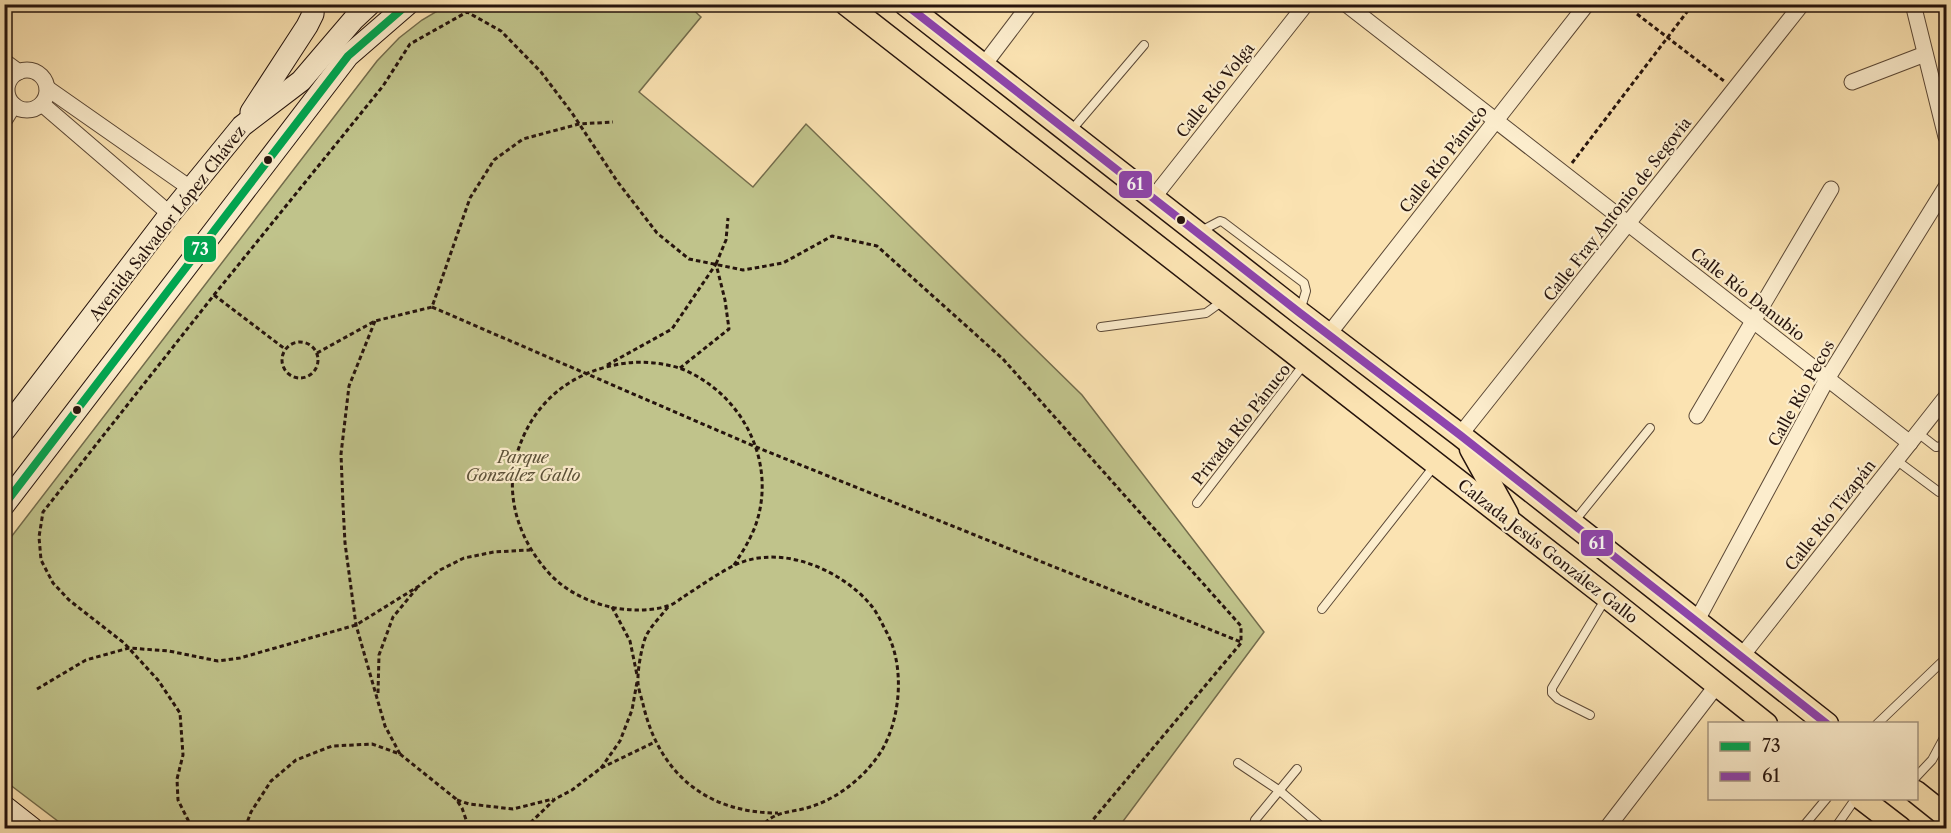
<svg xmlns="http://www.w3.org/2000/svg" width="1951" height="833" viewBox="0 0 1951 833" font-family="'Libre Caslon Text',serif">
	<rect width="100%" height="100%" fill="#fbe3b2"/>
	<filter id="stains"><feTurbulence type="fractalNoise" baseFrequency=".00333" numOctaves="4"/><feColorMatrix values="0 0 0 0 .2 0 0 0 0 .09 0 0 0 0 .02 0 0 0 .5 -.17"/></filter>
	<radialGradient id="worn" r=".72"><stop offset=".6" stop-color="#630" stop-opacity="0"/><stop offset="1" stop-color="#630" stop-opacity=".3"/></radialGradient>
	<!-- green -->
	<path fill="#c0c38b" stroke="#736c4c" stroke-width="1.5" d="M449 4 688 5 701 17 639 92 753 187 806 124 1082 395 1264 632 1118 828H67L5 781V545L377 61 399 38 422 20Z"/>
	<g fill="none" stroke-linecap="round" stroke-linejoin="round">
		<!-- lane casing -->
		<g stroke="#5b4836" stroke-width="10">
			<g id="lane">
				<path d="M1070 132 1144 45"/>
				<path d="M1201 231 1220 221 1223 222 1304 283 1306 291 1300 311"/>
				<path d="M1101 327 1206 313 1224 300"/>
				<path d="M1918 433 1936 447 1942 446 1946 440"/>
				<path d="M1896 460 1939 492"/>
				<path d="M1197 503 1305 363"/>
				<path d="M1573 523 1650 428"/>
				<path d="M1322 609 1435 465"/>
				<path d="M1590 715 1558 699 1552 693V688L1606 598"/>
				<path d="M1877 724 1946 658"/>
				<path d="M1238 763 1280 791 1323 828"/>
				<path d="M1916 777 1932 760 1946 734"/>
				<path d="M1254 828 1255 820 1297 769"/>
				<path d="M1802 828 1827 798"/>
				<path d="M1835 828 1856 798"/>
			</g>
		</g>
		<!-- street casing -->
		<g stroke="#5b4836" stroke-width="17">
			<g id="street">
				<path d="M1346 4 1910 443"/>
				<path d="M1913 4 1946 137"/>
				<path d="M4 61 19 72"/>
				<path d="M983 66 1030 4"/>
				<circle cx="27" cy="90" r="20"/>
				<path d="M1852 82 1925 54"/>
				<path d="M47 88 190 188"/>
				<path d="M42 104 170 214"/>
				<path d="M4 121 14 105"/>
				<path d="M1153 198 1306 4"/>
				<path d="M1328 335 1587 4"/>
				<path d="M1697 416 1831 189"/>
				<path d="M1460 435 1802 4"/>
				<path d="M1696 622 1827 379 1946 187"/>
				<path d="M1741 657 1946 397"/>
				<path d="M1607 828 1717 685"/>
			</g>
		</g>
		<!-- secondary casing -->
		<g stroke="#26140d" stroke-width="23">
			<g id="secondary">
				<path d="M251 112 307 26 313 14 314 4"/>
				<path d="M4 431 170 214 242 126 301 81 354 19 370 4"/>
				<path d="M4 505 348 56 408 4"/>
				<path d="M4 806 32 828"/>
			</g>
		</g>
		<!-- primary casing -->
		<g stroke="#26140d" stroke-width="25">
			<g id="primary">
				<path d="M846 4 1607 597 1766 724"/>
				<path d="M905 4 1300 313 1460 435 1827 724"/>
				<path d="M1471 449 1507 514"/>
				<path d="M1916 792 1946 816"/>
				<path d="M1861 798 1900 828"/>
			</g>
		</g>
		<!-- path -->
		<g stroke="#26140d" stroke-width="3" stroke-dasharray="4.5 3" stroke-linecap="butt">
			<path d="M800 8 803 4"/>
			<path d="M1637 14 1724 81"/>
			<path d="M1572 163 1693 4"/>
			<path d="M716 264 726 240 728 218"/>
			<path d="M214 295 285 349"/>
			<path d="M432 307 756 447 1241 642"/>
			<path d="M375 321 349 386 341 454 343 505 345 543 356 625 385 726 400 754"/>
			<circle cx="300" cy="360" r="18"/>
			<path d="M317 353 375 321 432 307 470 198 494 160 523 139 579 124 613 122"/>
			<path d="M607 365 672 329 716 264 725 300 729 329 680 368"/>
			<path d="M734 565C743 551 752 537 757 521 776 459 741 393 682 369 665 363 644 361 627 363 571 370 531 403 516 457 505 498 520 541 548 572 569 596 605 610 637 610 646 610 659 609 667 606 673 605 679 600 683 597 699 587 714 576 731 567 777 542 839 568 870 604 877 612 881 622 886 631 905 665 901 717 882 750 866 776 839 798 810 807 792 813 773 810 761 828"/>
			<path d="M612 607 630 641 637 675"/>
			<path d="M668 607C661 616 651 626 646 636 642 645 638 668 638 677 637 686 641 696 643 704 659 774 707 813 778 813"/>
			<path d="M37 689 86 660 129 648 169 651 218 661 240 658 356 625 419 586 440 570 464 558 494 552 530 550"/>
			<path d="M378 693 379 655 393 617 417 588"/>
			<path d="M601 768 620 741 632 710 637 682"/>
			<path d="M457 800 469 804 513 809 553 799"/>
			<path d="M192 828 178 800 177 779 183 755 180 713 158 680 124 643 69 600 53 583 41 560 39 537 43 512 214 295 383 86 410 44 467 12 501 31 541 72 572 113 617 181 657 233 689 259 743 270 783 263 832 236 877 246 1003 359 1241 626V643L1086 828"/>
			<path d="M245 828 251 812 271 781 296 760 332 746 372 744 400 754 456 799 462 808 469 828"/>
			<path d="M525 828 555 799 572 790 601 768 655 742"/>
		</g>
		<!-- lane -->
		<use href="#lane" stroke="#fcedcd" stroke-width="8"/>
		<!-- street -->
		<use href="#street" stroke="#fcedcd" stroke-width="15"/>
		<!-- secondary -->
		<use href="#secondary" stroke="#fcedcd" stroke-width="21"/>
		<!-- primary -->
		<use href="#primary" stroke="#fbe3b2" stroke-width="22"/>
		<!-- bus-1 casing -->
		<g stroke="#fcedcd" stroke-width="12">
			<path id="bus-1" d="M4 505 348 56 408 4"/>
		</g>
		<!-- bus-2 casing -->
		<g stroke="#fcedcd" stroke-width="12">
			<path id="bus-2" d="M905 4 1300 313 1460 435 1827 724"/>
		</g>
		<!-- bus-1 -->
		<use href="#bus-1" stroke="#00a651" stroke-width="8"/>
		<!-- bus-2 -->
		<use href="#bus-2" stroke="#8e44ad" stroke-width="8"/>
	</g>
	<!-- markers -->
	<g fill="#26140d" stroke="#fcedcd" stroke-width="2">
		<circle cx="268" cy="160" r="5"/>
		<circle cx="1181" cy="220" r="5"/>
		<circle cx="77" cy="410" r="5"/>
	</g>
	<g text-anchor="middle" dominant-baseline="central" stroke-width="4.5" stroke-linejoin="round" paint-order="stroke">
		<!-- street labels -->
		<g font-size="16" fill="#26140d" stroke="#fcedcd">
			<text transform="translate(1215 90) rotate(-52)">Calle Río Volga</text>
			<text transform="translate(1443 159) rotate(-52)">Calle Río Pánuco</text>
			<text transform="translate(1617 209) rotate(-52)">Calle Fray Antonio de Segovia</text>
			<text transform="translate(167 223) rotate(-52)">Avenida Salvador López Chávez</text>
			<text transform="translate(1748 294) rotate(38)">Calle Río Danubio</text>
			<text transform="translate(1801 393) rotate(-61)">Calle Río Pecos</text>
			<text transform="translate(1241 424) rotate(-52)">Privada Río Pánuco</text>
			<text transform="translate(1830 515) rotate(-52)">Calle Río Tizapán</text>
			<text transform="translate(1548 551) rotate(38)">Calzada Jesús González Gallo</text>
		</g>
		<!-- park labels -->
		<g font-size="16" font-style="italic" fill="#5c5139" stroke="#fcedcd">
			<text x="523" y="457">Parque<tspan x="523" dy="18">González Gallo</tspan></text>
		</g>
	</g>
	<g stroke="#fcedcd" stroke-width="2">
		<rect x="1118" y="170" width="35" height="29" rx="6" fill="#8e44ad"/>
		<rect x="183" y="235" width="34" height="28" rx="6" fill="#00a651"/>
		<rect x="1580" y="529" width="34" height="28" rx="6" fill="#8e44ad"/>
	</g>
	<g font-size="16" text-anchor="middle" font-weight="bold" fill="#fff">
		<text x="1135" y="190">61</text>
		<text x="200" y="255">73</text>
		<text x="1597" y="549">61</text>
	</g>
	<!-- margin -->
	<rect width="1951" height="833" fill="none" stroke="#fbe3b2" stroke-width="24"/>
	<rect x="6" y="6" width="1939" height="821" fill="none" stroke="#26140d" stroke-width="3"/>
	<rect x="12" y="12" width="1927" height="809" fill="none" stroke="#26140d" stroke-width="1.5"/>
	<!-- legend -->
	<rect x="1708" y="722" width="210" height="78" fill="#fcedcd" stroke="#a69680" stroke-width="1.5"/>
	<rect x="1720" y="742" width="30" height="9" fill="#00a651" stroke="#a69680" stroke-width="1.5"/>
	<text x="1762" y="752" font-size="18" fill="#26140d">73</text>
	<rect x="1720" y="772" width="30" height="9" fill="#8e44ad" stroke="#a69680" stroke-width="1.5"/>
	<text x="1762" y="782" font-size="18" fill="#26140d">61</text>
	<rect width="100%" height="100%" filter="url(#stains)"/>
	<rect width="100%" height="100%" fill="url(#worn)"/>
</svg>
